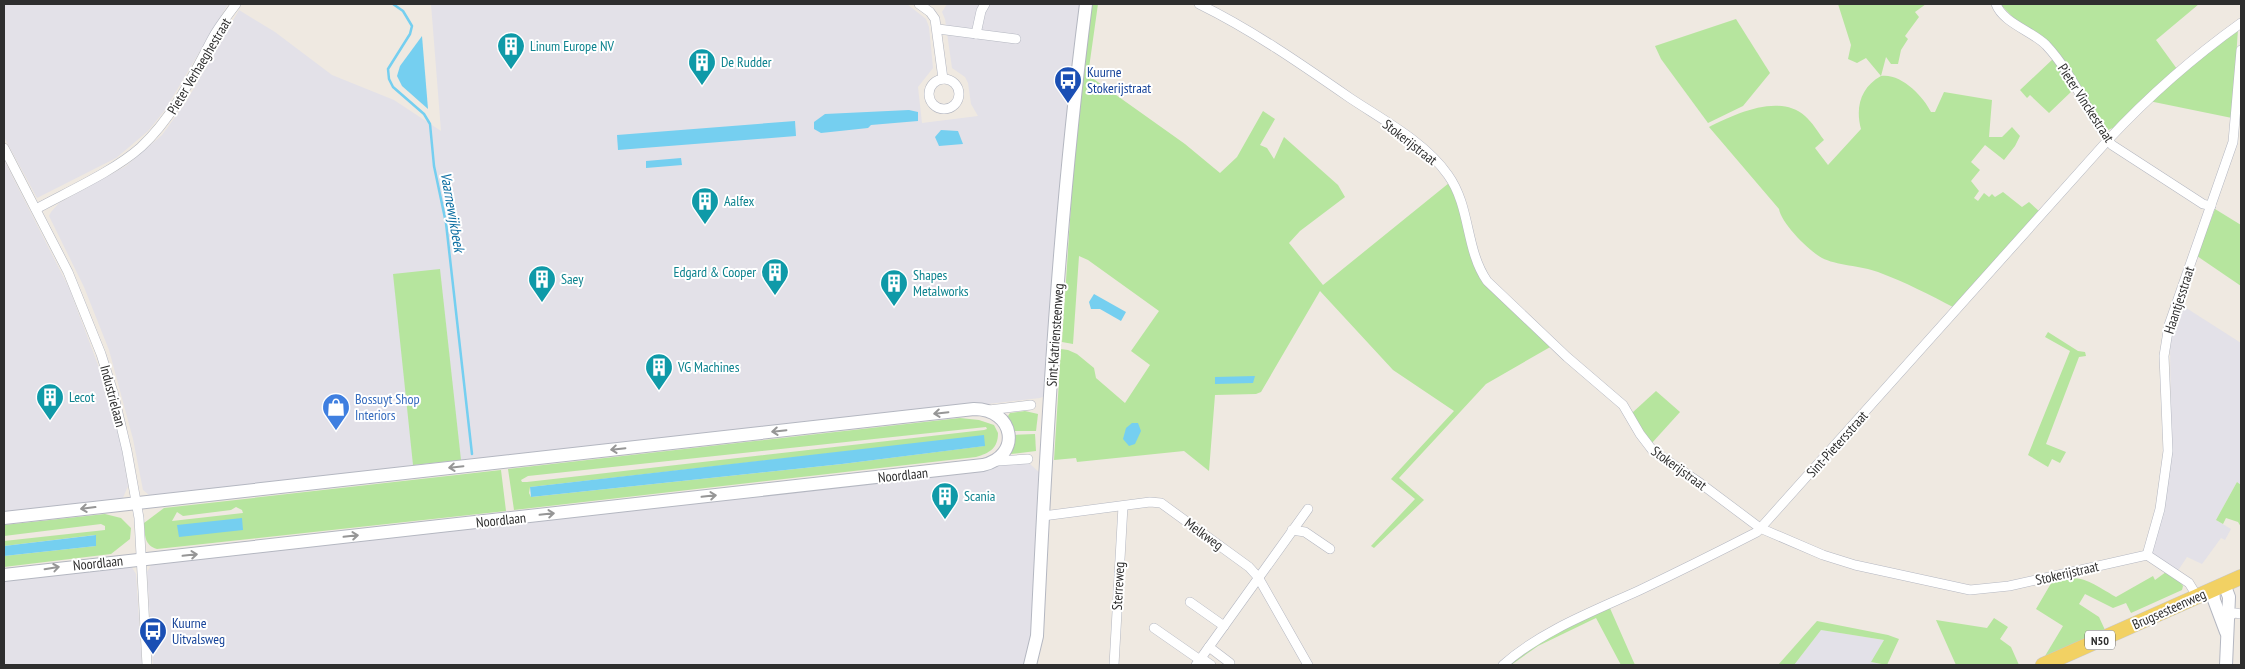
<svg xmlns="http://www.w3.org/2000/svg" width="2245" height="669" viewBox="0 0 2245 669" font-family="'PT Sans Narrow',sans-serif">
	<rect width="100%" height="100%" fill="#efe9e1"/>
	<!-- industrial -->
	<g fill="#e3e1e8">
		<path d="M4 4H228L165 110 148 131 116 158 37 198 4 137Z"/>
		<path d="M431 4H907L926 19 929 27 933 68 918 87 922 123 978 116 971 104 968 83 965 77 952 68 945 19 942 12 947 4H1080L1061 165 1047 389 1045 396 1040 398 754 431 235 489 149 495 143 490 133 439 109 350 84 287 49 216 51 212 59 203 126 166 162 135 186 102 239 10 275 32 332 75 394 100 441 131Z"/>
		<path d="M4 160 69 288 106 386 122 449 128 486 122 500 4 515Z"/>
		<path d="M2180 304 2241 343V485L2237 482 2216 520 2231 529 2225 540 2221 538 2202 564 2187 557 2177 572 2153 556 2152 550 2171 430 2170 343Z"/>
		<path d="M1020 463 1030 464 1040 473 1033 627 1025 665H153L147 572 153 562Z"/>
		<path d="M131 566 136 574 142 665H4V578Z"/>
		<path d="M1821 630 1884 640 1872 662 1883 665H1794Z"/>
	</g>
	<!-- green -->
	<g fill="#b6e59e" fill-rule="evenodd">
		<path d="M1092 4H1098L1088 75 1185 144 1220 173 1237 157 1263 111 1275 119 1260 145 1267 148 1274 159 1284 137 1338 185 1345 197 1300 231 1289 243 1323 285 1449 183 1454 190 1477 271 1552 346 1486 384 1399 478 1424 500 1374 548 1371 546 1415 499 1391 479 1454 411 1393 370 1320 291 1261 392 1256 394 1215 395 1209 471 1184 451 1077 462 1076 458 1054 460 1061 349 1068 350 1077 354 1094 368 1096 378 1125 403 1150 365 1131 351 1159 311 1088 260 1079 256 1073 344 1062 342 1075 143Z"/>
		<path d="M1838 4H1926L1915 12 1919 17 1905 36 1908 39 1901 50 1898 64H1891L1886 57 1881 76C1901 73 1923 96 1931 112H1935L1944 92 1992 100 1989 137H2002L2012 127 2020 136 2015 146 2004 160 1985 145 1971 162 1980 170 1971 181 1979 191 1974 198 1978 201 1984 193 1989 197 1992 194 1995 197 2003 192 2022 207 2029 202 2040 212 1955 308C1930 295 1905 282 1878 272 1862 266 1835 265 1822 258 1809 251 1781 223 1779 209L1709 127C1735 114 1779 93 1805 116 1812 122 1818 132 1824 140L1815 148 1828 165 1861 129C1855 107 1861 87 1881 76L1866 58 1857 63 1848 59 1851 45Z"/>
		<path d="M2000 4H2199L2156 40 2177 69 2117 126 2106 131 2079 85Z"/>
		<path d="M1736 19 1770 73 1743 106 1708 123 1661 59 1655 46Z"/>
		<path d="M2238 29 2232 118 2149 101Z"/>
		<path d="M2054 58 2074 89 2049 113 2030 95 2027 98 2020 90Z"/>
		<path d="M2215 209 2241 225V286L2197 256Z"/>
		<path d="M440 269 461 460 413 465 393 274Z"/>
		<path d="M2048 332 2078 351 2085 352 2086 356 2079 357 2046 444 2066 452 2060 463 2052 459 2048 467 2028 455 2070 351 2045 337Z"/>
		<path d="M1656 391 1680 412 1651 444 1638 426 1632 413Z"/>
		<path d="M1025 411 1038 414 1036 431H1013L1008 416 1010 413Z"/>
		<path d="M960 418 979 420 994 425 998 433C998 448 990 453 976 457L514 510 508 469ZM986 427 987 429 984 430 527 482H522L521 480 528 476ZM984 436V446L842 464 531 497 529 493 530 487Z"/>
		<path d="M1035 434 1036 451 1011 454 1013 435Z"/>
		<path d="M501 470 506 511 157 549C144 545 145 535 144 523L164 508ZM236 507 242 510 243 513 172 521 177 512 183 516 231 510Z"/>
		<path d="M2237 482 2241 485V527L2238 522 2226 518 2223 524 2216 520Z"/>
		<path d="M105 514 121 518 131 528 130 539 111 554 4 567V556L96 546 95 535 4 546V541L105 530V526L101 524 4 536V525Z"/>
		<path d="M2166 572 2178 579 2183 586 2182 590 2131 613 2126 603 2113 608 2085 594 2079 604 2099 617 2105 630 2045 656 2063 626 2036 609 2053 580C2083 574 2090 582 2116 597L2153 576 2155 580Z"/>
		<path d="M1609 606 1635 665H1621L1596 618 1538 646 1511 665H1505L1535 643Z"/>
		<path d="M1994 618 2008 627 2000 639 2011 647 2019 665H1956L1936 620 1987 628Z"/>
		<path d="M1817 621 1888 635 1899 639 1887 665 1871 662 1884 640 1821 630 1794 665H1778Z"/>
	</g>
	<!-- water -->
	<g fill="#75cff0">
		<path d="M422 36 428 109 402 86 397 76 400 66Z"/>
		<path d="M909 110 918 112V121L871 125 868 128 821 133 814 129V122L825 114Z"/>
		<path d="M795 121 796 136 618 150 617 135Z"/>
		<path d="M941 130 958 131 963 144 939 146 935 137Z"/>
		<path d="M681 158 682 165 646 168V161Z"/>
		<path d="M1094 294 1126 312 1121 321 1100 309H1091L1089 302Z"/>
		<path d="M1255 376 1253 383 1215 384V377Z"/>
		<path d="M1132 423H1138L1141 431 1135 444 1129 446 1123 439 1126 428Z"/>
		<path d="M984 435 985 446 842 464 531 497 530 487Z"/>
		<path d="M242 518 243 530 179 537 177 525Z"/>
		<path d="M96 535V546L4 556V546Z"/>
	</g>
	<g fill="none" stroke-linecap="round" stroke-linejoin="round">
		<!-- stream -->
		<path stroke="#75cff0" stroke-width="2.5" d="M393 4 403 11 412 26 410 34 388 69 389 79 393 87 424 114 430 124 434 166 446 223 472 454"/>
		<!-- street casing -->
		<g stroke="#b4b7c1" stroke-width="10">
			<g id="street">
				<path d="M919 4 930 12 935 19 943 79"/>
				<path d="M1199 4C1252 30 1301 64 1350 98 1383 120 1425 142 1448 175 1471 207 1465 249 1487 281L1567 357 1623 405 1640 434 1653 451 1700 483 1760 528 1823 555 1855 565 1970 590 2009 586 2147 555 2189 583 2197 596"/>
				<path d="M1996 4C2003 23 2032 31 2046 45 2074 75 2087 113 2112 145L2203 204 2211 206"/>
				<path d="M938 29 1016 39"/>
				<path d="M976 34 981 11 985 4"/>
				<circle cx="944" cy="94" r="15"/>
				<path d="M4 148 68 272 101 354 113 392 127 451 139 518 147 665"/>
				<path d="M36 209C69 191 114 171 141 147 174 116 192 77 212 39 219 26 228 15 236 4"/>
				<path d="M989 410 1031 405"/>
				<path d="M997 461 1028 459"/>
				<path d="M1043 516 1150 502 1161 503 1249 567 1258 577 1308 665"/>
				<path d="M1292 530 1305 532 1330 549"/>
				<path d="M2147 555 2160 509 2168 451 2164 356 2169 325 2233 142 2241 50"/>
				<path d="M1190 602 1224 626"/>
				<path d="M2225 618 2235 613 2241 614"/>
				<path d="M1154 628 1200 660"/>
				<path d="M1209 647 1230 663 1228 665"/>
				<path d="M1201 658 1211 665"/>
				<path d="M1114 665 1123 506"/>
				<path d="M1196 665 1308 509"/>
				<path d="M1503 665C1541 631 1594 611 1640 590 1680 571 1718 552 1757 532L2108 140C2149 96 2192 58 2241 23"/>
			</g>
		</g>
		<!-- secondary casing -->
		<g stroke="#b4b7c1" stroke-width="14">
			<g id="secondary">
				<path d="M4 518 974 409C1015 409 1022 456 983 465L4 575"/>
				<path d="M2224 584 2229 597 2226 665"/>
				<path d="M2213 589 2214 600 2226 632"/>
				<path d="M1030 665 1037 636C1047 425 1059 213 1086 4"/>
			</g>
		</g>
		<!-- primary casing -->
		<g stroke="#c9c9c9" stroke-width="16">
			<path id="primary" d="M2043 665 2241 577"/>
		</g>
		<!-- street -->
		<use href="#street" stroke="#fff" stroke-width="9"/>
		<!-- secondary -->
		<use href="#secondary" stroke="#fff" stroke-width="12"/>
		<!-- primary -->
		<use href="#primary" stroke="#f2d163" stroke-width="15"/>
	</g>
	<!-- one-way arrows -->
	<defs><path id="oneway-shaft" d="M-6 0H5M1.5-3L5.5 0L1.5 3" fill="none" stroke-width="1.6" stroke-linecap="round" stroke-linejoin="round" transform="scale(1.25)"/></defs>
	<g stroke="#969696">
		<use href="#oneway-shaft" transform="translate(941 413) rotate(174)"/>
		<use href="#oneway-shaft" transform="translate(779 431) rotate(174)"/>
		<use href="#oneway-shaft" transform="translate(618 449) rotate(174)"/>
		<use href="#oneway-shaft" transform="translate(456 467) rotate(174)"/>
		<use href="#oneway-shaft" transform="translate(709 496) rotate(-6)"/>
		<use href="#oneway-shaft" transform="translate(88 508) rotate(173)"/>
		<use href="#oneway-shaft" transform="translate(547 514) rotate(-6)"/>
		<use href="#oneway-shaft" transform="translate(351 536) rotate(-6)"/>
		<use href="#oneway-shaft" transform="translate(190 555) rotate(-6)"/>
		<use href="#oneway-shaft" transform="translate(52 568) rotate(-9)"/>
	</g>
	<!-- icons -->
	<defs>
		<g id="building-pin" transform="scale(1.4375)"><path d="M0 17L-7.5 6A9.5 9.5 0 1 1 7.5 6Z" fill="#0f9aa8" stroke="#fff"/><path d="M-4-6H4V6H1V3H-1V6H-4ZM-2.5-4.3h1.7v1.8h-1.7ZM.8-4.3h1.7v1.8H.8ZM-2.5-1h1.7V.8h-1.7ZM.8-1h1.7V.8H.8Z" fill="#fff"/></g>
		<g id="bus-pin" transform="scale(1.4375)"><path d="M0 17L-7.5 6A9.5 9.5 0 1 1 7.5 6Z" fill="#1a4fb4" stroke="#fff"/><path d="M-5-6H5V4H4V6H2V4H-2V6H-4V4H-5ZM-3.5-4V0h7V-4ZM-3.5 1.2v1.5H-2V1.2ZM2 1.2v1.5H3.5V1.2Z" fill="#fff"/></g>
		<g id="shop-pin" transform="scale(1.4375)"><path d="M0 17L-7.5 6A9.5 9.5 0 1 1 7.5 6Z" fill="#3f7fe0" stroke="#fff"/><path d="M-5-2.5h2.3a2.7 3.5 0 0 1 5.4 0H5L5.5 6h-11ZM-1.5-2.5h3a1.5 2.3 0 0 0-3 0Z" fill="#fff"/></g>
	</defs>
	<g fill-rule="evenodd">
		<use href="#building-pin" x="511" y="46"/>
		<use href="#building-pin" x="702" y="62"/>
		<use href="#bus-pin" x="1068" y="80"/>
		<use href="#building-pin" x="705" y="201"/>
		<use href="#building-pin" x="775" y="272"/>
		<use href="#building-pin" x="542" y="279"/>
		<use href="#building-pin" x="894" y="283"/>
		<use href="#building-pin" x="659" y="367"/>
		<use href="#building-pin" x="50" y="397"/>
		<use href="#shop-pin" x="336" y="407"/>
		<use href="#building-pin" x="945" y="496"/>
		<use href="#bus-pin" x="153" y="631"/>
	</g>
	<g text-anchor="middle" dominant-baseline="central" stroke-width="4" stroke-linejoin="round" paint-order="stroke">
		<!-- shield labels -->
		<rect fill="#fff" stroke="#6d6d6d" stroke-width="1" x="2085" y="630.5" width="30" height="19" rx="4"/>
		<g font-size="12" font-weight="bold" fill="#2e2e2e">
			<text x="2100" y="640">N50</text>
		</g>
		<!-- culture labels -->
		<g font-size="14" fill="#0d838f" stroke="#fff" text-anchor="start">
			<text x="530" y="46">Linum Europe NV</text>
			<text x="721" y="62">De Rudder</text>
			<text x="724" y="201">Aalfex</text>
			<text x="756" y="272" text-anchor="end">Edgard &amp; Cooper</text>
			<text x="913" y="275">Shapes<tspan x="913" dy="16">Metalworks</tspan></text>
			<text x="561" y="279">Saey</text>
			<text x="678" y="367">VG Machines</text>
			<text x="69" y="397">Lecot</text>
			<text x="964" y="496">Scania</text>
		</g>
		<!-- street labels -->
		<g font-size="14" fill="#2e2e2e" stroke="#fff">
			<text transform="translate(199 66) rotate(-59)">Pieter Verhaeghestraat</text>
			<text transform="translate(2086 103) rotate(57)">Pieter Vinckestraat</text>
			<text transform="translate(1410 142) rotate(38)">Stokerijstraat</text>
			<text transform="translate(2179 300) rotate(-72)">Haantjesstraat</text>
			<text transform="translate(1055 335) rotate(-86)">Sint-Katriensteenweg</text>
			<text transform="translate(113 396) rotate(75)">Industrielaan</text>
			<text transform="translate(1837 444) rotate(-48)">Sint-Pietersstraat</text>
			<text transform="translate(1679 468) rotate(36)">Stokerijstraat</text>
			<text transform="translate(903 475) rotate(-6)">Noordlaan</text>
			<text transform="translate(501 520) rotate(-6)">Noordlaan</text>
			<text transform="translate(1204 534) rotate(36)">Melkweg</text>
			<text transform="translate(98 563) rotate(-6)">Noordlaan</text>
			<text transform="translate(2067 573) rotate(-13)">Stokerijstraat</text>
			<text transform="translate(1118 586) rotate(-87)">Sterreweg</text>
			<text transform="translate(2169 609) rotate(-24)">Brugsesteenweg</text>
		</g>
		<!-- transit labels -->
		<g font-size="14" fill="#164399" stroke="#fff" text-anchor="start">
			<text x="1087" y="72">Kuurne<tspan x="1087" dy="16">Stokerijstraat</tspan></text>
			<text x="172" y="623">Kuurne<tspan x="172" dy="16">Uitvalsweg</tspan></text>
		</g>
		<!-- shop labels -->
		<g font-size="14" fill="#366cbe" stroke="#fff" text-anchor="start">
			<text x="355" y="399">Bossuyt Shop<tspan x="355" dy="16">Interiors</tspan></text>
		</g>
		<!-- water labels -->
		<g font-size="15" font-style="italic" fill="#0d6fa3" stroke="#fff">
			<text transform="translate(453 212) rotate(80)">Vaarnewijkbeek</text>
		</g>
	</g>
	<!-- border -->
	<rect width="2245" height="669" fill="none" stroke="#2e2e2e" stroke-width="10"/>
</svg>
